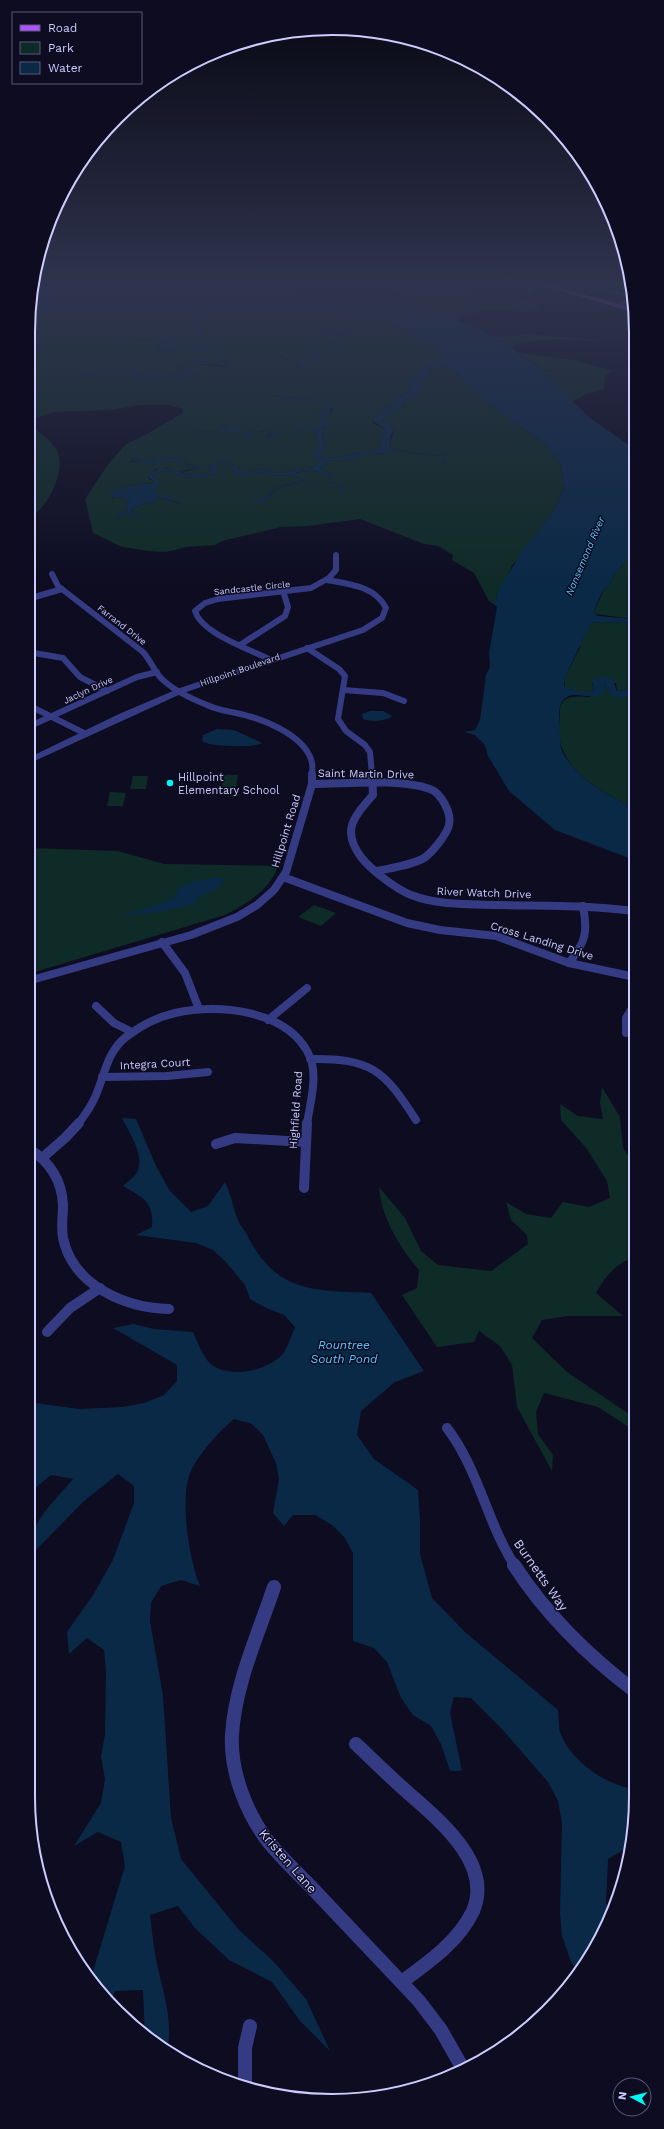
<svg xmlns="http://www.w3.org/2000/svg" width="664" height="2129" viewBox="0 0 664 2129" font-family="'Work Sans',sans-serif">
	<rect width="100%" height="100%" fill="#0d0c21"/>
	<!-- green -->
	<g fill="#0f2b27">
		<path d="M367 285H422C406 299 397 303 375 298H392L403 293V291L393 289H369Z"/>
		<path d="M431 285H472L465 288 466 290 476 294 537 303V307L541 309 529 312 484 309 463 317H460L463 316 459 315C460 312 460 308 463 306 473 300 502 305 514 304L519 302 502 299 512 302 462 304 458 313 453 316 410 303 412 299Z"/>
		<path d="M276 310 327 311 352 316 339 319 338 321 343 324 319 333 354 337 339 338 337 340 330 342 331 345 341 346 340 348 325 347 315 349 313 352 319 355 301 364 293 360 282 357 283 355 280 357 293 361 302 370 319 371 327 370 310 371 302 369 304 365 322 356 316 350C325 346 333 351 342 349L344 346 333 343 342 339 357 337 349 334 322 333 345 324 341 320C347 319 353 316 359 317 379 318 435 338 443 358L439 363 422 369 420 376 408 380 406 384 411 389 410 393 400 396 392 402V406L381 411 372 420 373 423 385 429 379 449C359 451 338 461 318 457L326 446 322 438 324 435 322 432 329 426 323 417 331 413 333 409 330 402 264 394 282 397 280 400 287 398 325 403 329 408 319 416 322 420 320 423 325 426 319 430C314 425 303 425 297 428L299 431C287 440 269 430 256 431 253 431 250 433 247 433 239 432 231 429 223 427L224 425 221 427 228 429 224 431 194 432 209 433 240 432 248 435 256 432 272 434 262 439 263 444 264 438 274 435 297 434 301 432 302 428H312L317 433 316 438 320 445 313 456 322 460 315 466 307 469 277 473 262 469 243 474 235 465 221 462 209 466 213 471 212 473 190 476 179 473 195 470 200 467 188 464 181 459 164 457 146 461 131 458 135 460 130 461 129 462H147L153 466 154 465 151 462 154 461H178L196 468 176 472 167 468 156 469 148 477 149 479 155 482 154 484 143 483 138 486 128 485 125 489 115 490 111 493 115 496 109 499 119 497 129 501 126 504 128 510 119 514 116 520H120L117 518 127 513 145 519 134 515 131 511 134 507 156 501 158 497 181 504 165 495H156V487L160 482 153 475 164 470 184 477 195 478 216 474 219 472 215 466 221 464 232 466 236 474C245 479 252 473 261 472 265 472 269 474 273 475 286 477 291 472 304 480L282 486 273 490 268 496 253 501H257L261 504 260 501 269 498 274 491 282 487 306 481 295 474C311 469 317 471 331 476L327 481 342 487 340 495 344 490V487L331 481 330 479 334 475 320 469 328 461 354 459 368 454 387 453 392 450C409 452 425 455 443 456L442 461 445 465 444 456C427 454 407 453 391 448L390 441 395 429 389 424 380 422 391 411 403 406 404 401 418 394 420 386 417 382 432 376 429 370 451 366 458 376 473 387 485 401 546 445 561 466 563 474 562 481 565 486 552 514 512 566 504 584 497 593 496 601 493 604 489 601 474 573 452 560 453 555 438 546 424 544 360 519 308 526 281 527 222 541 215 545 186 547 166 552 149 551 122 547 93 533 85 499 107 466 126 444 145 435 183 413V409L169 405H138L111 410 54 412 34 418 30 423C37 433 50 438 56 449 68 469 47 510 28 519V332L30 312 202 313 189 323 197 330V336L155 340 134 338 124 339 153 341 163 340 155 348 157 350 186 353 207 348 229 365C214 366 186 353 175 368L189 371 192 374 186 375 149 377 137 375 136 369 129 368 97 371 81 378 58 381 82 379 98 372 131 369 135 370 133 376 119 381 136 377 150 379 178 378 171 384 179 379 195 375 193 370 179 368 186 363 224 367 233 365 209 347H197L184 351 159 348 169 340 201 336 203 331 195 322 214 313Z"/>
		<path d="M484 333 496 337 531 334 606 341C588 342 523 335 513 347L500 341 514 339H496Z"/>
		<path d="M516 352 574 360 613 371 605 376 604 389 586 394 572 402 561 390 542 372 552 370H540L536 364Z"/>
		<path d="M634 547V619L595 614 593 613C595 610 603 593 603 590L609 585 614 574 622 566 628 552Z"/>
		<path d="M603 622 634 623V689L617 691 616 683H592L594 690 592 692H579L565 687V677L580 648V644L584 638V635L591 623Z"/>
		<path d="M604 684 606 688 630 697 634 695V809C604 792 567 776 559 738 558 732 560 721 560 714 559 694 575 696 590 697Z"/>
		<path d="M224 775H238L236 788H222Z"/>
		<path d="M133 776H148L146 789H130Z"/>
		<path d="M110 792 126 793 123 806H107Z"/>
		<path d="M28 848 118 851 164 864 278 866C270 890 247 904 225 915L28 974Z"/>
		<path d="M314 905 336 913 321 926 298 917Z"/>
		<path d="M602 1087 620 1117 623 1148 635 1166V1256C615 1265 607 1274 596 1293L623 1316H568L542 1320 532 1338 567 1372 635 1418V1431L598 1407 544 1393 536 1412 538 1434 553 1455 552 1471 517 1407 512 1365 500 1346 479 1331 474 1342 437 1347 402 1295 417 1288 419 1270C400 1248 381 1217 379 1187L405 1218 421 1251 438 1265 491 1271 528 1244 527 1235 511 1220 506 1202 526 1214 551 1218 563 1202 589 1207 610 1198 607 1181 587 1149 561 1120 560 1104 578 1116 603 1119 600 1103Z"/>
	</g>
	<!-- water -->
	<g fill="#0a2947">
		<path d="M33 285 213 288 330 293 371 296 395 300 405 298 422 285H431L412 299 410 303 453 316 458 313 456 307 462 304 512 302 509 300 496 298 520 302 514 304H480L465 306 461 309 460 315 464 316 460 317 457 322 471 325 496 339H519L500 341 515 349 516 352 536 365 540 370H564H548L542 372 589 417 634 449V547L628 552 627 558 618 571 614 574 609 585 603 590 593 613 598 616 634 619V623L603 622 591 623 565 677 564 686 579 692H592L594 690 592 681 602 676 613 680 617 691 634 689V695C618 700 611 699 604 684V692C594 702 578 691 567 697 554 704 562 724 559 736 561 742 560 748 563 753 579 781 607 794 634 809V860L555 830 509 791 488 756 485 745 475 735 464 732 475 730 480 720 486 675 490 667 489 653 497 607 493 604 496 601 497 593 522 551 552 514 565 486 562 481 563 474 561 466 546 445 485 401 449 366 429 370 432 376 417 382 420 386 419 394 404 401 403 406 391 411 381 422 389 424 395 429C391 433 388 442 391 448 407 453 427 454 444 456L446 466 442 461V456C425 455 409 452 392 450L387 453 368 454 354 459 328 461 320 469 334 475 330 479 331 481 344 487V490L340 496 341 487 327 481 331 476C317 471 311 469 296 473L306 481 282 487 274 491 269 498 261 501V505L257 501H250L268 496 273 490 282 486 304 480C291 472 286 477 273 475 269 474 265 472 261 472 252 473 245 479 236 474L232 466 221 464 215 466 219 472 216 474 195 478 184 477 164 470 153 475 160 482 156 487V495H165L183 504 158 497 156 501 134 507 131 511 134 515 152 520 134 517 127 513 118 518 120 520H116L119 514 128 510 126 504 129 501 119 497 108 500 114 497 110 493 115 490 125 489 128 485 138 486 143 483 154 484 155 482 148 477C158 467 160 466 174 471 179 473 192 470 196 468L178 461H154L151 462 154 465 153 466C144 463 137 459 127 463L135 460 131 458 146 461 164 457 181 459 188 464 200 467 195 470 179 473 190 476 212 473 213 471 209 466 221 462 235 465 243 474 262 469 277 473 307 469 315 466 321 460 312 456 320 445 316 438 317 433 312 428H302L301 432 297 434 274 435 264 438 263 444 261 443 262 438 270 436 272 434 256 432 248 435 240 432 209 433 194 432 224 431 228 429 221 427 225 425 224 427 248 433 256 431 285 434 295 433 299 431 297 428C303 425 314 425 319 430L325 427 320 423 321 420 319 416 329 408 325 403 287 398 279 401 282 397 262 394 330 402 333 407 330 411 331 413 324 417 329 426 322 432 324 435 322 438 326 446 318 457C339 461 359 451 379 449L385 429 372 420 381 411 392 406V402L400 396 410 393 411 389 406 384 408 380 419 376 422 369 439 363 442 356C428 336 383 319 359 317 354 316 347 318 341 320L346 324 323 332 349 334 357 337 342 339 333 343 344 345 342 349C333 351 325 346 316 350L322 356 304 365 302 369 310 371 328 369 312 372 300 369V366L293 361 280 357 283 355 282 358 293 360 301 364 319 355 313 352 315 349 325 347 340 348 341 346 331 345 330 342 337 340 339 338 354 337 319 333 343 324 338 320 352 315 314 311 222 312 212 313 195 322 203 331 201 336 169 340 159 348 184 351 197 347H209L232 364V366L186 363 179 368 193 370 195 375 179 379 170 384 177 378 150 379 136 377 119 381 133 376 134 370 98 372 82 379 49 382 81 378 97 371 129 368 136 369 137 375 149 377 186 375 191 374 189 371 175 368C188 352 214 369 229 364L207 348 186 353 156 349 163 340 153 341 134 339 100 343 108 340 134 338 155 340 197 336V330L189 323 201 313 30 312Z"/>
		<path d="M370 711H383L392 716C386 722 369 722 363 719L362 714Z"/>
		<path d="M217 729 234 730 262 743C254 748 209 747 202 741L203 735Z"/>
		<path d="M216 878 225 879C217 895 200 891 195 904L159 912 115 917 148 908 170 900 175 897 178 889 190 882Z"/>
		<path d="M122 1118 136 1119 156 1166 170 1191 191 1212 208 1206 225 1182C231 1195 233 1207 238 1220 240 1226 245 1230 247 1235 277 1294 314 1290 371 1293L424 1371 395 1382 361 1411 357 1435 374 1459 418 1490 420 1520V1554L432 1598 465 1632 558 1710C559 1717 558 1728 561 1735 574 1764 605 1784 636 1790L631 1846 608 1859 606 1903 612 1915 579 1972 571 1962 562 1936 560 1913 562 1823 558 1801 548 1782 501 1728 471 1698 454 1697 450 1713 462 1771H450L441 1744 431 1726 413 1715 401 1698 387 1662 374 1648 353 1641V1553L345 1538 332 1525 315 1515H293L284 1526 273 1513 279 1479 276 1463 263 1435 252 1424 234 1419C220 1430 199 1454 191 1471 179 1497 189 1560 200 1586L181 1580 161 1586 151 1603 150 1621 163 1696 171 1818 181 1859 239 1930 274 1962 306 1999 330 2051 300 2021 272 1982 229 1960 195 1928 178 1906 150 1915C152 1930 153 1944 156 1959 162 1990 174 2019 167 2051L145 2036 143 1990 115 1991 110 2003 104 1998 91 1978 125 1866 121 1842 98 1832 74 1846 101 1803 105 1779 101 1757 105 1734 106 1671 104 1650 87 1638 69 1654 67 1632 93 1595 113 1560 134 1503V1486L118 1474 84 1501 28 1558C28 1522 52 1505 73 1479L51 1475 28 1494V1402L79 1409 123 1407 144 1403 164 1395 177 1381V1365L113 1328 134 1324 154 1329 193 1332C197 1341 201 1352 207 1360 223 1380 263 1372 280 1357 287 1351 291 1336 295 1327L284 1315 266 1308 250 1299 245 1285 225 1261 213 1250 196 1243 136 1235 152 1227C154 1201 143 1198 123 1186 127 1182 132 1179 135 1175 148 1159 129 1133 122 1118Z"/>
	</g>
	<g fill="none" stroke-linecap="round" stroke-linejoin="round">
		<!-- minor-far4 -->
		<path stroke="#343b83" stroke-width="5" d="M529 292 530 288 540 285"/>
		<!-- minor-far3 -->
		<g stroke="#343b83" stroke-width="6">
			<path d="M52 574 58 586 143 652C150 660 154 670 160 677 171 689 192 699 207 705 219 711 235 712 248 716 270 722 307 738 312 763 313 767 312 772 312 775"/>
			<path d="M28 599 62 589"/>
			<path d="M240 645 285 616 288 607 284 594"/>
			<path d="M307 648 339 669 345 676 338 719 346 731 365 745 370 752 372 775"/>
			<path d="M28 652 63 658 80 677 107 691"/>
			<path d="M271 660C250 649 202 634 195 611L205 603 218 599 311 588 329 578 336 570V555"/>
			<path d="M343 690 383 693 404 701"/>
			<path d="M180 691 363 630 382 618 386 608C375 586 349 584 327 580"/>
			<path d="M28 705 86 734"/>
			<path d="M28 727 137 677 157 672"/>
		</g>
		<!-- minor-far2 -->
		<g stroke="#343b83" stroke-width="8">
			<path d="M372 774 373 795C354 817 341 830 361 857 371 870 396 889 411 895 440 906 471 904 501 905 545 906 590 905 634 911"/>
			<path d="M312 784C347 784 398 778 430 789 441 793 452 813 449 825 447 834 432 853 424 858 413 865 390 868 377 871"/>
			<path d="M283 877 407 923 440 930 496 936 569 963 635 977"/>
			<path d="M162 942 185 973 199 1009"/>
			<path d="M569 963C586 941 588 933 583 906"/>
			<path d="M28 981 191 935 237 917 257 905 274 890 286 872 312 784V774"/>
			<path d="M96 1006 114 1023 132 1032"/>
			<path d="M268 1020 307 988"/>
			<path d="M626 1033V1018L635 1004"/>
			<path d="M310 1059C371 1058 384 1070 416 1120"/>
			<path d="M102 1077 167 1076 208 1072"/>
			<path d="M78 1124C85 1115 92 1105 96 1095 105 1074 107 1052 126 1037 140 1026 158 1017 175 1013 219 1003 290 1010 310 1057 318 1077 310 1103 307 1124"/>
		</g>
		<!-- minor-far1 -->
		<g stroke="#343b83" stroke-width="10">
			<path d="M216 1144 235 1138 305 1142"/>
			<path d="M28 1148C49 1161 62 1180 63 1205 63 1216 61 1227 63 1238 73 1286 126 1308 169 1309"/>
			<path d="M42 1158 65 1138 79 1123"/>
			<path d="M304 1188 307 1123"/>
			<path d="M47 1332 70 1308 100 1288"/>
			<path d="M447 1428C479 1470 487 1523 515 1566"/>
		</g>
		<!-- minor -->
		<g stroke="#343b83" stroke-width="14">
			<path d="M514 1565C547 1616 588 1656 636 1692"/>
			<path d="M274 1587C258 1635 235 1684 232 1735 230 1771 246 1812 267 1840 281 1858 299 1874 315 1891 350 1928 384 1964 419 2001L441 2030 462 2067"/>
			<path d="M356 1744C372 1759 388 1775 405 1790 436 1818 494 1862 473 1911 459 1941 429 1962 403 1981"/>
			<path d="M245 2084V2048L250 2026"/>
		</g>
		<!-- tertiary -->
		<g fill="#343b83" fill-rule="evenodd">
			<path d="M633 295V299L619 307 614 306Z"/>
			<path d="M180 688 183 689V693L28 764V758L119 714Z"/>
		</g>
		<!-- primary -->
		<path fill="#aa53ff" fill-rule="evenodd" d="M540 285H550L633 308V312Z"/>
		<!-- rail -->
		<g stroke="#00f7f2" stroke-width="1.5" stroke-dasharray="3.5 3" stroke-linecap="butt">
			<path d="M584 285 633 297"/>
			<path d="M276 287 278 285"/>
		</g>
	</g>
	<!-- sky -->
	<linearGradient id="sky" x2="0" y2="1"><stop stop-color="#070712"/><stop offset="0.49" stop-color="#2f344e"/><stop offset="1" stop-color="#2f344e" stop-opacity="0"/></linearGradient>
	<rect width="664" height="583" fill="url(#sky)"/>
	<!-- markers -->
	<circle fill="#00f7f2" stroke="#0d0c21" stroke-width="1.5" cx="170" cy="783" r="4"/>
	<g text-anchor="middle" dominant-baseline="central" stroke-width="3" stroke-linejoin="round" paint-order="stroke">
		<!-- far-street labels -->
		<g font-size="9" fill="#ccf" stroke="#0d0c21">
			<text transform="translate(252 588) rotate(-6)">Sandcastle Circle</text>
			<text transform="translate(122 625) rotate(38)">Farrand Drive</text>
			<text transform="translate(240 670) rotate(-19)">Hillpoint Boulevard</text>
			<text transform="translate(88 690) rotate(-25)">Jaclyn Drive</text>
		</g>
		<!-- far-water labels -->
		<g font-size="10" font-style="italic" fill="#5ac6ff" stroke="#0d0c21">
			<text transform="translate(585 556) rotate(-67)">Nansemond River</text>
		</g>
		<!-- street labels -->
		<g font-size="11" fill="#ccf" stroke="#0d0c21">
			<text transform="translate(366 774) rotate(1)">Saint Martin Drive</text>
			<text transform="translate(286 831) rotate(-73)">Hillpoint Road</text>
			<text transform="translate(484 893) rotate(2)">River Watch Drive</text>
			<text transform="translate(542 941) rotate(17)">Cross Landing Drive</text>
			<text transform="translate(155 1064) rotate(-3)">Integra Court</text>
			<text transform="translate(296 1110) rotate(-86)">Highfield Road</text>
		</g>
		<!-- poi labels -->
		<g font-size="11" fill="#ccf" stroke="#0d0c21" text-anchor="start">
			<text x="178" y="777">Hillpoint<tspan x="178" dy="13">Elementary School</tspan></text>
		</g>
		<!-- water labels -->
		<g font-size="12" font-style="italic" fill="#5ac6ff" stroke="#0d0c21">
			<text x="344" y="1345">Rountree<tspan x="344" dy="14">South Pond</tspan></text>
		</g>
		<!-- near-street labels -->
		<g font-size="13" fill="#ccf" stroke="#0d0c21">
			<text transform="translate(541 1575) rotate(55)">Burnetts Way</text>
			<text transform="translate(288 1861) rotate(49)">Kristen Lane</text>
		</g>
	</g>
	<!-- crop -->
	<path d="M0 0H664V2129H0ZM332 35H332A297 297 0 0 1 629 332V1797A297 297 0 0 1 332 2094H332A297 297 0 0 1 35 1797V332A297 297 0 0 1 332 35Z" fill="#0d0c21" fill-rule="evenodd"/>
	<path fill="none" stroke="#ccf" stroke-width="2" d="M332 35H332A297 297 0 0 1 629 332V1797A297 297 0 0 1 332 2094H332A297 297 0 0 1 35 1797V332A297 297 0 0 1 332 35Z"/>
	<!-- legend -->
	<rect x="12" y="12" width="130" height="72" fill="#0d0c21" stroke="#59597a"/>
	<rect x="20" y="25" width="20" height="6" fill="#aa53ff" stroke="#59597a"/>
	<text x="48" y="32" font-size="12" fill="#ccccff">Road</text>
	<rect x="20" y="42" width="20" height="12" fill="#0f2b27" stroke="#59597a"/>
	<text x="48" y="52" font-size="12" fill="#ccccff">Park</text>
	<rect x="20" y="62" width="20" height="12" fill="#0a2947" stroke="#59597a"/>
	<text x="48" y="72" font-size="12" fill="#ccccff">Water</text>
	<!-- north arrow -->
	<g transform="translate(632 2097) rotate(277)"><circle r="19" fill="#0d0c21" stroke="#59597a"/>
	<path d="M0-3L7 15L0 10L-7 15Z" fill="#00f7f2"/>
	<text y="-6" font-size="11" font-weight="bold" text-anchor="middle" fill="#ccccff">N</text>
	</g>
</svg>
